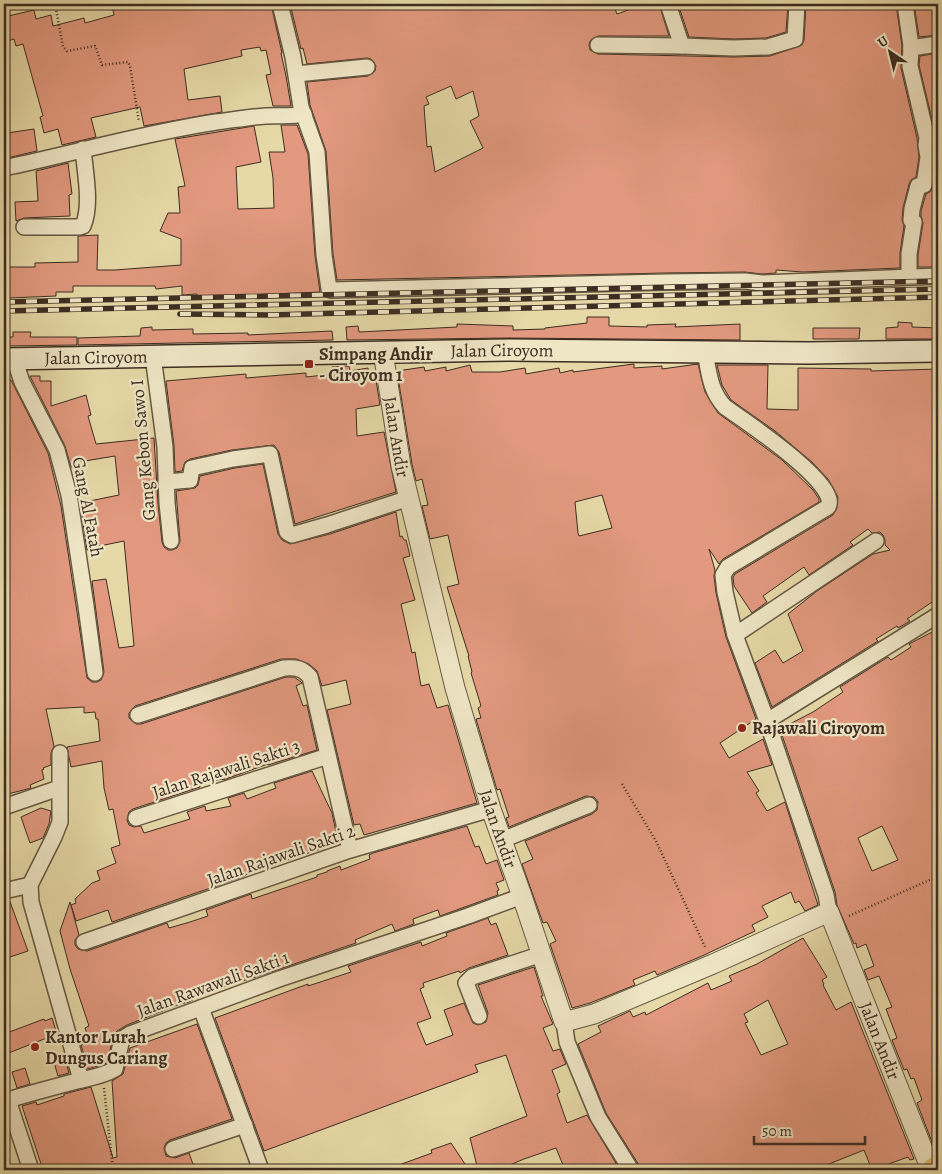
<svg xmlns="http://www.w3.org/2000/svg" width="942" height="1174" viewBox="0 0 942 1174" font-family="Alegreya,serif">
	<rect width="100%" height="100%" fill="#e6d9a7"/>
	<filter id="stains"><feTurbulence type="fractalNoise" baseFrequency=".004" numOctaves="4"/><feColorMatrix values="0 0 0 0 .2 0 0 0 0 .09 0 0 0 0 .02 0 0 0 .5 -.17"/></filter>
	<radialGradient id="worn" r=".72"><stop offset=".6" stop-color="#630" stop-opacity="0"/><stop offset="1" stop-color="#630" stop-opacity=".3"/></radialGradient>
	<!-- building -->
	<g fill="#e2997f" stroke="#3d2d22" fill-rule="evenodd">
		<path d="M135 4H271L282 53H281L286 76 291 106H273L266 75 271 74 266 50 261 51 260 47 241 50 242 56 184 69 188 100 220 96 222 112 144 126 140 107 91 118 96 137 62 145 58 129 44 133 40 117 43 116 23 44 16 46 14 39 4 42V17L34 10 36 19 51 15 53 26 84 18 85 23 114 15 113 10Z"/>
		<path d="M290 4H613L617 14 645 4H659L669 36H598L590 41 589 45 590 50 598 54 734 57 770 56 802 45 804 40 806 4H896L902 46 901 68 917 138 919 157 916 177 911 180 909 184 903 208 902 220 904 226 900 253V268L803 272 776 270V273L762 274 745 272 666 273 337 280 333 254 326 151 310 105 307 82 368 76 375 71 376 66 371 59 367 58 307 64 303 48 301 49ZM451 86 456 99 473 91 479 116 470 121 483 148 435 172 431 146 427 147 424 106 429 104 426 97Z"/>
		<path d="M678 4H788L786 32 766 38 734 39 689 37Z"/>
		<path d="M914 4H938V35L919 37Z"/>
		<path d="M938 53V267H918V255L923 223 921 216V211L926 194 930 192 933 187 937 158 936 136 919 65 920 56Z"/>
		<path d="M281 125H297L308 154 315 256 320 292 198 297 197 294 182 295V286L156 289 155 286H73V292H56V296L9 298V267H35V263L78 262V236L98 235 97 270H115L181 265V239L160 231 168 213H180L178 187 185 186 175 139 254 126 261 162 236 167 238 209 274 208 273 178 269 152H285Z"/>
		<path d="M34 129 37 151 7 158 6 147H9L7 133Z"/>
		<path d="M68 163 72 194 69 195 70 216 24 218 16 221 15 202 38 201 36 171Z"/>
		<path d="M587 317H609V326L647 327V325L676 324 675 327 740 324V340L508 338 347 340 346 327 358 326 359 332 457 327V324L513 326V330L545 329V328L587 323Z"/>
		<path d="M898 322 912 323V327L938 328V339H886V328L898 327Z"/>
		<path d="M152 327V330L193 329V334L248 333V335L332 331 333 340 78 345V338L140 336 141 328Z"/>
		<path d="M813 328H860L859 339H813Z"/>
		<path d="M13 332H31L30 337H77V345L4 346V337H13Z"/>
		<path d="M634 364V368L662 366V369L698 364 705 392 718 413 782 460 813 490 819 499V502L723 559 719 564 709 549 715 570 714 576 716 593 726 637 756 719 720 743 729 758 763 739 772 765 747 772 759 791 756 793 767 811 785 802 818 905 805 911 799 901 795 903 791 892 762 906 768 917 752 925 755 931 702 956 657 975 655 971 633 980 635 985 590 1003 572 1008 550 944 556 941 547 922 543 923 522 864 533 859 525 841 592 814 597 810 598 802 594 797 586 796 509 827 506 818 509 817 500 789 497 790 476 719 481 718 478 708 481 706 471 673 472 672 468 656H469L447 587 459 584 448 535 430 539 422 506 428 505 422 479 416 481 412 464 397 371 424 367 425 371 446 367V371L470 365 472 372H500L525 368 526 374 559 368 560 373 573 370V372ZM602 495 612 528 579 536 578 533 575 502Z"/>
		<path d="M717 365H768L767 409 798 410V368L871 369V371L938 369V598L907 619 910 621 898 628 897 626 876 639 878 641 772 707 755 663 775 650 783 663 803 651 788 614 817 591 873 554 890 550 885 545V540L883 535 880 532 872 533 868 529 850 542 853 545 809 575 804 567 763 596 767 602 752 613 734 586 733 577 735 574 833 515 837 508 838 497 828 479 812 462 775 431 731 400 722 385Z"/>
		<path d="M349 366 350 371 368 368 369 375 375 374 380 405 356 409 357 436 384 432 396 492 295 524 279 452 274 445 232 450 190 459 185 462 182 471 175 472 174 446 166 381 246 374V378L306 373V377L333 374 332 367Z"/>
		<path d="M30 376H40V381H51V406L86 395 91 415 88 416 96 444 154 438 158 503 162 542 164 547 168 550H172L177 548 180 541 176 491 195 488 198 485 200 476 235 468 263 464 278 534 282 540 290 544 330 534 396 512 400 537 402 536 404 540H406L410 556 403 558 415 600 401 604 412 653 415 652 421 686 429 684 437 708 448 705 477 803 364 835 360 824 354 825 327 710 351 704 346 680 322 686 317 671 309 664 296 659H281L135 706 129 713V718L136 724H141L286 677H294L301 682 302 683 296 686 303 706 307 705 317 750 268 765V764L223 780 222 779 200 784V787L133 809 129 812 127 820 129 825 134 827 141 826 144 833 190 819 187 812 205 806 206 811 231 806 228 798 244 793 247 799 276 788 274 783 312 771 332 813 337 837 331 839 333 845 277 863 245 875V876L112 922 108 910 76 921 71 905 76 903 75 899 92 883 100 880 97 871 116 863 111 848 120 845 113 809 109 810 104 788 102 761 71 767 67 747 100 741 98 719H96L95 712 84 713V707L46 709 54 746 51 753V765L43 768 44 769 42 770 44 779 30 785 31 788 4 795V381L11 380 48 453 61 506 87 678 92 682H97L101 680 104 672 92 581 106 579 119 648 134 646 124 541 90 548 91 549 87 550 80 503 119 495 115 456 73 463 74 467H71L65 446Z"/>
		<path d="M938 629V1149L935 1150 917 1103 922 1100 914 1078 911 1079 907 1069 904 1070 892 1040 897 1038 886 1009 892 1007 879 976 868 980 864 970 874 966 866 944 857 948 856 943 854 944 837 905 835 892 780 729 813 712 843 692 840 687 888 657 891 660 911 647 909 644ZM882 826 898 860 872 871 858 838Z"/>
		<path d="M41 808 51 811 49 824 43 838 30 843 21 817Z"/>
		<path d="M467 826 475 847 479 846 486 864 497 860 504 880 496 883 499 890 497 891 498 895 440 916 438 910 435 911 413 919 414 924 395 931 392 924 355 940 356 943 259 976 193 996 194 999 189 1002 180 1004 127 1025 117 1031 113 1037 107 1063 88 1069 81 1045 90 1042 85 1028 89 1026 70 969 60 931 70 902 79 935 75 940V945L78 949 87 951 167 923 169 928 190 922 208 916 206 910 251 894 252 899 317 877V875L327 872V871L340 866 341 870 370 859 369 855 373 853Z"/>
		<path d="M9 899 28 951 4 959V900Z"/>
		<path d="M488 918 491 925 496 923 508 955 469 968 460 973 459 971 423 983 424 987 420 989 431 1018 417 1023 426 1045 453 1035 444 1010 464 1003 473 1023 478 1025 486 1022 488 1013 478 985 534 967 543 996H541L553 1024 543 1028 553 1051 560 1049 566 1064 552 1070 560 1092 557 1094 567 1123 587 1115 620 1170H565L556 1148 524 1159 498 1170H478L470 1138 527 1116 506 1055 475 1065 478 1072 264 1151 215 1018 308 984V986L351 972 348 966 421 942 422 946 447 936 446 933Z"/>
		<path d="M803 938 827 977 822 980 824 984 823 985 836 1010 851 1002 914 1159 910 1160 908 1157 872 1170 864 1150 819 1168 820 1170H640L639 1165 606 1113 578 1044 601 1032 598 1026 630 1011 633 1017 645 1012 646 1015 708 983 711 990 732 981 729 976 757 964ZM768 1000 788 1044 761 1055 745 1023 748 1022 744 1014Z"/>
		<path d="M52 1018 57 1034 6 1054 4 1047V1034L44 1019 45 1021Z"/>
		<path d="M197 1024 232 1119 170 1140 166 1143 164 1148 166 1156 175 1158 189 1153 195 1170H43L22 1106 36 1102 37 1105 64 1096V1094L91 1087 113 1158 117 1157 112 1081 123 1074 130 1048Z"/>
		<path d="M64 1055 69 1073 58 1076 53 1059Z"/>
		<path d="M25 1068 30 1084 17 1088 12 1072Z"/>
		<path d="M451 1143 469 1170H388V1169L432 1153 431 1150Z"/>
	</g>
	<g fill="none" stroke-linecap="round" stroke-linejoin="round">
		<!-- service casing -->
		<g stroke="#675843" stroke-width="10">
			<path id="service" d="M852 1170H853"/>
		</g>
		<!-- minor casing -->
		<g stroke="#675843" stroke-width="18">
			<g id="minor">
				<path d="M280 4 293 57 301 107 317 152 324 255 329 289 331 290 666 282 745 281 762 283 938 276"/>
				<path d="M668 4 682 46 734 48 768 47 795 39 797 4"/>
				<path d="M905 4 911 46 910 66 927 138 926 145 928 157 924 185 918 186 912 209 911 220 914 222 909 254V277"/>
				<path d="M598 45 682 46"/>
				<path d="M911 48 938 44"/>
				<path d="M296 74 367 67"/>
				<path d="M4 168C75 153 144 133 216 122 233 120 249 117 266 116 279 115 291 117 304 114"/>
				<path d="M24 227H80L83 226C92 205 85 172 83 149"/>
				<path d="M705 352C709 373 710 391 725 407 742 419 842 485 828 507L728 567 723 575 725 592 735 635 767 721 826 895 829 912"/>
				<path d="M153 356 165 447 167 503 171 541"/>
				<path d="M14 358 22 382 57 450 69 495 86 606 95 673"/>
				<path d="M166 482 190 480 192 468 233 459 270 454 287 532 292 535 327 525 409 498"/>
				<path d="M735 635 876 541"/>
				<path d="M138 715 284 668C296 667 302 668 310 677L350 850"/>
				<path d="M767 721 938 615"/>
				<path d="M60 753V822L54 837 30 885 31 902 81 1080"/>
				<path d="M4 807 59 788"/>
				<path d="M136 818 328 756"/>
				<path d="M502 840 589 805"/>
				<path d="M4 891 30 885"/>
				<path d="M84 942 350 850 491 809"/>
				<path d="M201 1008 261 1170"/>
				<path d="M479 1016 466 983 472 977 542 954"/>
				<path d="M564 1022 567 1042 598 1117 631 1170"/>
				<path d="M173 1149 245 1125"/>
				<path d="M31 1170 8 1100C31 1093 54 1087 77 1081 92 1077 101 1077 115 1069L122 1039 130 1034 279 979 468 916 522 896"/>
			</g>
		</g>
		<!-- tertiary casing -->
		<g stroke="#675843" stroke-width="21">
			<g id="tertiary">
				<path id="s1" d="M383 352 401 466 455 688 491 809 522 896 564 1022 594 1014 713 964 829 912 931 1170"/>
			</g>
		</g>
		<!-- secondary casing -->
		<g stroke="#3d2d22" stroke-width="24">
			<g id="secondary">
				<path id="s2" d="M4 359 508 350 808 353 938 351"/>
			</g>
		</g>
		<!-- primary casing -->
		<g stroke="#3d2d22" stroke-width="26">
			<path id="primary" d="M934 1170 938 1169"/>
		</g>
		<!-- path -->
		<g stroke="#3d2d22" stroke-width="2.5" stroke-dasharray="1 2.5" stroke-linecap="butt">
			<path d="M55 4 63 47 67 51 95 46 102 65 128 62 130 66 139 122"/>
			<path d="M622 784 656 841 706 949"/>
			<path d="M849 916 934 878"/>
			<path d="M104 1088 113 1170"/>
		</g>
		<!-- service -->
		<use href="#service" stroke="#efe6c6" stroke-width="8"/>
		<!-- minor -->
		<use href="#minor" stroke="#efe6c6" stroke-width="15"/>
		<!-- tertiary -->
		<use href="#tertiary" stroke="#efe6c6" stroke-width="19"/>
		<!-- secondary -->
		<use href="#secondary" stroke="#efe6c6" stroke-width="21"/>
		<!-- primary -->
		<use href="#primary" stroke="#e3bc74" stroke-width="24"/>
		<!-- rail casing -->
		<g stroke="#3d2d22" stroke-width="5.5">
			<g id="rail">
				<path d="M4 302 938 281"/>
				<path d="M4 311 938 289"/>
				<path d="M180 314 269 315 938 297"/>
			</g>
		</g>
		<!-- rail -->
		<use href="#rail" stroke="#efe6c6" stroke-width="4" stroke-dasharray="11" stroke-linecap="butt"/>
	</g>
	<!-- markers -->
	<g fill="#8f2418" stroke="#efe6c6" stroke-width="2">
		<rect x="304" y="359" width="10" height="10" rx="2.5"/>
		<circle cx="742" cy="728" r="5"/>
		<circle cx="35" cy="1047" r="5"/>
	</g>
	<g text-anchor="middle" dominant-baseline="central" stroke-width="4.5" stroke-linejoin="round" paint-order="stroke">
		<!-- street labels -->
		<g font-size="18" fill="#3d2d22" stroke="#efe6c6">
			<text stroke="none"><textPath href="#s2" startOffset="498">Jalan Ciroyom</textPath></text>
			<text stroke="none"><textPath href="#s2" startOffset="92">Jalan Ciroyom</textPath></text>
			<text stroke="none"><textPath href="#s1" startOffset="86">Jalan Andir</textPath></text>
			<text transform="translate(143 450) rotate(-95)">Gang Kebon Sawo I</text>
			<text transform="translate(88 507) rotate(79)">Gang Al Fatah</text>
			<text transform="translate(226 769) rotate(-18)">Jalan Rajawali Sakti 3</text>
			<text stroke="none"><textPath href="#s1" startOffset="491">Jalan Andir</textPath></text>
			<text transform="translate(281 855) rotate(-19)">Jalan Rajawali Sakti 2</text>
			<text transform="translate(213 984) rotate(-20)">Jalan Rawawali Sakti 1</text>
			<text stroke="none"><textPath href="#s1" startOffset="1121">Jalan Andir</textPath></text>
		</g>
		<!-- poi labels -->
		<g font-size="18" font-weight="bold" fill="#3d2d22" stroke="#efe6c6" text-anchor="start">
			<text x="319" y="354">Simpang Andir<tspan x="319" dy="21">- Ciroyom 1</tspan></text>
			<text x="752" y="728">Rajawali Ciroyom</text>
			<text x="45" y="1037">Kantor Lurah<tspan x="45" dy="21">Dungus Cariang</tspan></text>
		</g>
	</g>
	<!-- margin -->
	<rect width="942" height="1174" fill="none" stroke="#e6d9a7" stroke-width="20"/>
	<rect x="5" y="5" width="932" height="1164" fill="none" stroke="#3d2d22" stroke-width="2.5"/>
	<rect x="10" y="10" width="922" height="1154" fill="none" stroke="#3d2d22"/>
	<!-- north arrow -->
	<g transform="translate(890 52) rotate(325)" stroke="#efe6c6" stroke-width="4" paint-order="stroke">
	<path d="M0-4L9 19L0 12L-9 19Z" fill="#3d2d22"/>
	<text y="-8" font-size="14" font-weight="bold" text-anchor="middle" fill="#3d2d22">U</text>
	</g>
	<!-- scale -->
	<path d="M754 1136v8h111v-8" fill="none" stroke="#3d2d22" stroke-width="2.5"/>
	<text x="762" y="1136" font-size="15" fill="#3d2d22" stroke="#efe6c6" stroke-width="4" paint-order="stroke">50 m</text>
	<rect width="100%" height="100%" filter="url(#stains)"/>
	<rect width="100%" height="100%" fill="url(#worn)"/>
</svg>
